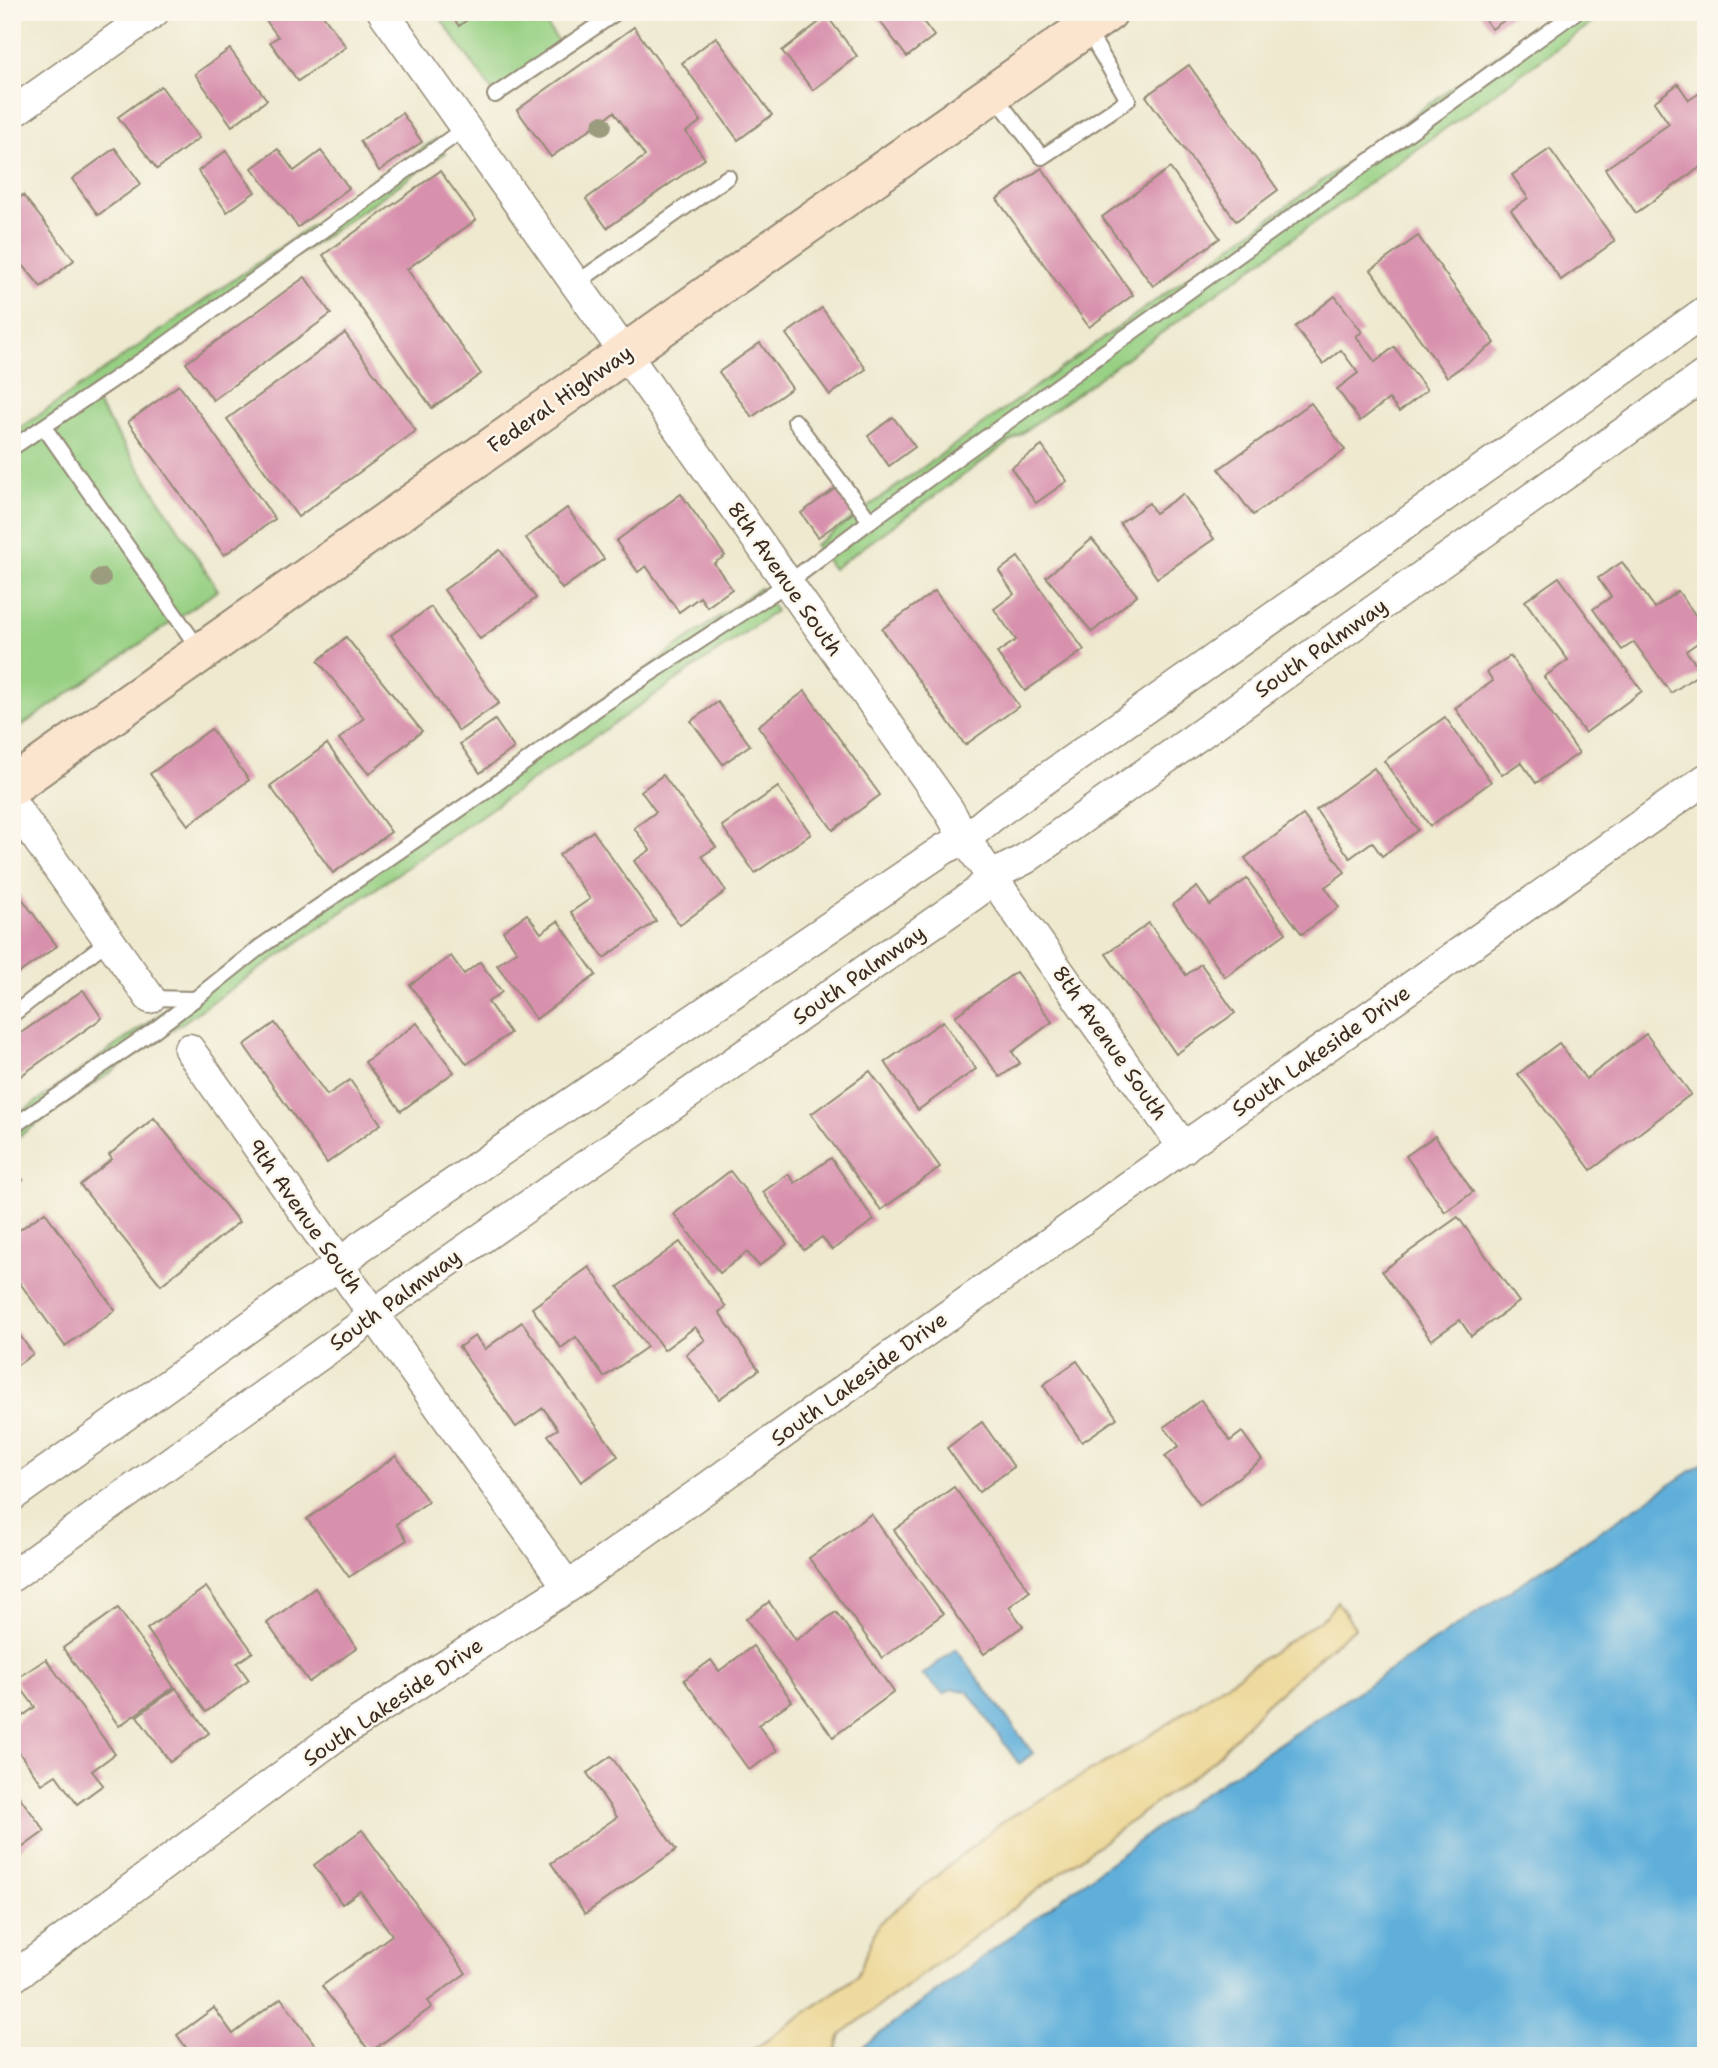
<svg xmlns="http://www.w3.org/2000/svg" width="1718" height="2068" viewBox="0 0 1718 2068" font-family="'Shantell Sans',sans-serif">
	<rect width="100%" height="100%" fill="#fbf7ec"/>
	<filter id="ink" filterUnits="userSpaceOnUse"><feTurbulence type="fractalNoise" baseFrequency=".0143" numOctaves="2"/><feDisplacementMap in="SourceGraphic" scale="14" xChannelSelector="R" yChannelSelector="G"/><feConvolveMatrix kernelMatrix="1 2 1 2 8 2 1 2 1" color-interpolation-filters="sRGB"/></filter>
	<filter id="wash" filterUnits="userSpaceOnUse"><feTurbulence type="fractalNoise" baseFrequency=".00686" numOctaves="4" result="noise"/><feDisplacementMap in="SourceGraphic" scale="28" xChannelSelector="R" yChannelSelector="G"/><feGaussianBlur stdDeviation="1.57" result="paint"/><feColorMatrix in="noise" values="0 0 0 0 0 0 0 0 0 0 0 0 0 0 0 0 0 1.4 0 .05"/><feComposite in="paint" operator="in"/></filter>
	<g filter="url(#wash)">
		<rect width="100%" height="100%" fill="#eee9cf"/>
		<!-- green -->
		<g fill="#97d083" stroke="#697d50" stroke-width="2">
			<path d="M436 12H538L562 47 495 95Z"/>
			<path d="M1557 12H1607L833 569 815 545Z"/>
			<path d="M436 139 445 153 12 454V434Z"/>
			<path d="M95 400 218 590 14 731 12 729V457Z"/>
			<path d="M760 588 776 611 12 1141V1119Z"/>
		</g>
		<!-- sand -->
		<path fill="#eeda9e" stroke="#94825e" stroke-width="2" d="M1337 1601 1355 1628 1332 1646 1266 1704 1213 1761 841 2034 835 2056H744L857 1976 878 1924 1003 1821 1136 1745 1327 1615Z"/>
		<!-- water -->
		<g fill="#5fafda" stroke="#4d6c7c" stroke-width="2">
			<path d="M1706 1461V2056H850L1194 1800Z"/>
			<path d="M956 1649 1033 1753 1019 1764 967 1691 952 1689 944 1694 922 1675Z"/>
		</g>
		<g id="blocks">
			<!-- building -->
			<g fill="#d891ad">
				<path d="M260 12H321L346 47 298 81 270 42 278 37Z"/>
				<path d="M449 12H477L459 26Z"/>
				<path d="M873 12H916L934 36 907 57Z"/>
				<path d="M1479 12H1516L1492 29Z"/>
				<path d="M827 16 857 56 813 90 782 51Z"/>
				<path d="M634 27 701 121 686 132 705 159 607 228 586 199 645 156 614 112 551 157 517 110Z"/>
				<path d="M716 37 772 115 738 140 682 63Z"/>
				<path d="M230 49 267 100 232 126 195 74Z"/>
				<path d="M1189 65 1278 190 1236 221 1146 96Z"/>
				<path d="M1678 84 1689 100 1706 89V163L1636 213 1605 169 1669 124 1654 102Z"/>
				<path d="M161 86 199 138 157 169 118 117Z"/>
				<path d="M402 113 422 142 379 171 360 141Z"/>
				<path d="M115 148 141 184 98 215 72 179Z"/>
				<path d="M278 149 294 171 321 151 349 188 298 227 252 168Z"/>
				<path d="M1550 149 1615 241 1561 280 1511 210 1528 198 1512 175Z"/>
				<path d="M226 151 255 192 227 212 198 171Z"/>
				<path d="M1042 168 1133 295 1089 327 997 199Z"/>
				<path d="M1170 168 1220 238 1153 286 1102 217Z"/>
				<path d="M440 171 476 220 407 269 481 374 432 408 323 255Z"/>
				<path d="M23 195 74 260 41 287 12 252V204Z"/>
				<path d="M1418 236 1495 343 1447 377 1371 270Z"/>
				<path d="M305 277 331 314 213 400 186 363Z"/>
				<path d="M1335 296 1362 332 1356 336 1375 362 1394 347 1427 390 1399 412 1389 399 1360 421 1337 389 1358 373 1341 350 1323 364 1295 327Z"/>
				<path d="M822 308 866 369 830 395 786 334Z"/>
				<path d="M345 333 416 431 298 517 227 419Z"/>
				<path d="M760 343 792 388 752 417 719 372Z"/>
				<path d="M179 385 275 519 224 555 128 422Z"/>
				<path d="M1311 403 1345 450 1253 515 1219 469Z"/>
				<path d="M893 417 915 447 889 466 868 436Z"/>
				<path d="M1042 446 1067 481 1036 503 1011 468Z"/>
				<path d="M836 488 854 512 818 537 801 513Z"/>
				<path d="M681 494 725 556 714 563 732 589 707 607 700 597 679 612 646 566 638 572 616 541Z"/>
				<path d="M1183 494 1214 539 1157 578 1120 523 1149 503 1155 513Z"/>
				<path d="M567 508 604 559 562 589 526 538Z"/>
				<path d="M1092 539 1137 595 1092 632 1046 577Z"/>
				<path d="M500 550 536 598 480 639 444 590Z"/>
				<path d="M1018 557 1084 650 1025 691 997 653 1016 640 994 609 1014 594 999 571Z"/>
				<path d="M1622 562 1655 608 1678 591 1706 630V637L1686 651 1702 672 1671 693 1634 642 1622 650 1593 609 1611 597 1598 578Z"/>
				<path d="M1559 577 1642 691 1585 733 1544 677 1568 660 1525 601Z"/>
				<path d="M935 591 1019 706 965 745 882 629Z"/>
				<path d="M431 607 499 703 459 731 391 635Z"/>
				<path d="M346 637 422 731 369 774 339 739 364 718 318 661Z"/>
				<path d="M1510 656 1579 753 1536 783 1521 762 1502 775 1455 708 1493 681 1487 672Z"/>
				<path d="M805 691 880 795 833 830 758 726Z"/>
				<path d="M718 702 750 745 723 764 691 721Z"/>
				<path d="M1445 717 1491 782 1430 826 1384 761Z"/>
				<path d="M495 720 514 748 480 773 460 744Z"/>
				<path d="M211 729 249 780 188 825 150 774Z"/>
				<path d="M327 744 391 832 333 873 270 786Z"/>
				<path d="M1374 768 1418 830 1382 856 1372 842 1350 858 1316 810Z"/>
				<path d="M663 775 716 847 702 856 726 891 680 925 634 861 650 850 634 828 656 812 641 791Z"/>
				<path d="M778 787 811 834 755 873 722 826Z"/>
				<path d="M1303 815 1345 872 1325 887 1339 907 1302 934 1245 858Z"/>
				<path d="M593 831 656 921 604 958 571 912 590 899 559 855Z"/>
				<path d="M1247 879 1286 933 1225 977 1173 904 1197 887 1210 905Z"/>
				<path d="M12 885 57 946 12 978Z"/>
				<path d="M527 914 541 933 558 921 596 975 536 1019 497 965 517 951 503 931Z"/>
				<path d="M1149 923 1186 975 1201 964 1235 1013 1176 1054 1106 954Z"/>
				<path d="M451 956 464 974 480 962 502 992 488 1002 510 1033 467 1064 410 985Z"/>
				<path d="M1016 972 1052 1022 1012 1052 1020 1063 1000 1077 955 1016Z"/>
				<path d="M83 990 102 1018 12 1082V1039Z"/>
				<path d="M943 1021 976 1069 918 1110 885 1062Z"/>
				<path d="M275 1023 327 1095 350 1080 381 1124 327 1163 244 1045Z"/>
				<path d="M417 1023 454 1072 401 1111 365 1062Z"/>
				<path d="M1646 1034 1691 1094 1591 1170 1518 1074 1559 1043 1586 1079Z"/>
				<path d="M870 1071 940 1167 881 1210 811 1114Z"/>
				<path d="M154 1118 239 1222 161 1285 80 1185 112 1159 109 1155Z"/>
				<path d="M1435 1136 1473 1192 1445 1212 1406 1156Z"/>
				<path d="M831 1158 874 1220 832 1250 822 1237 804 1250 763 1192 788 1174 795 1183Z"/>
				<path d="M12 1165 23 1180 12 1188Z"/>
				<path d="M730 1171 787 1244 759 1266 747 1252 720 1273 674 1214Z"/>
				<path d="M45 1212 115 1310 65 1346 12 1272V1235Z"/>
				<path d="M1458 1217 1519 1302 1471 1336 1460 1320 1431 1340 1382 1271Z"/>
				<path d="M680 1242 726 1307 719 1312 759 1370 719 1399 686 1354 705 1340 695 1327 664 1350 618 1287Z"/>
				<path d="M589 1267 647 1347 604 1377 576 1337 561 1348 532 1308Z"/>
				<path d="M522 1322 618 1456 581 1482 548 1435 558 1429 543 1408 516 1427 459 1347 475 1336 485 1349Z"/>
				<path d="M12 1324 33 1354 12 1369Z"/>
				<path d="M1077 1361 1117 1418 1082 1442 1043 1385Z"/>
				<path d="M1201 1400 1230 1441 1242 1432 1262 1460 1200 1505 1165 1456 1179 1446 1164 1427Z"/>
				<path d="M982 1422 1014 1467 979 1492 947 1448Z"/>
				<path d="M396 1456 428 1502 396 1524 407 1540 349 1577 307 1519Z"/>
				<path d="M954 1487 1030 1591 1009 1607 1023 1626 984 1654 894 1530Z"/>
				<path d="M871 1514 943 1614 882 1658 809 1558Z"/>
				<path d="M206 1587 253 1652 237 1663 249 1680 206 1712 147 1629Z"/>
				<path d="M315 1588 357 1648 309 1682 267 1623Z"/>
				<path d="M769 1602 796 1640 836 1612 894 1692 833 1737 746 1619Z"/>
				<path d="M118 1608 174 1687 119 1726 63 1648Z"/>
				<path d="M753 1646 792 1701 758 1725 777 1751 749 1770 684 1680 711 1660 719 1671Z"/>
				<path d="M46 1659 115 1754 92 1771 103 1785 77 1804 56 1775 42 1784 12 1743V1724L35 1707 15 1680Z"/>
				<path d="M176 1688 209 1733 170 1762 137 1716Z"/>
				<path d="M611 1756 676 1850 585 1914 551 1863 617 1817 587 1773Z"/>
				<path d="M12 1787 45 1831 12 1855Z"/>
				<path d="M362 1830 466 1973 428 2001 432 2007 370 2052 322 1986 392 1935 360 1891 342 1904 314 1865Z"/>
				<path d="M281 1998 323 2056H192L177 2035 214 2008 233 2034Z"/>
			</g>
		</g>
	</g>
	<g filter="url(#ink)">
		<use href="#blocks" fill-opacity="0" stroke="#948a76" stroke-width="2"/>
		<g fill="none" stroke-linecap="round" stroke-linejoin="round">
			<!-- service casing -->
			<g stroke="#948a76" stroke-width="18">
				<g id="service">
					<path d="M495 95 617 12"/>
					<path d="M994 95 1042 157 1128 100 1087 30"/>
					<path d="M575 284 728 177"/>
					<path d="M44 427 201 652"/>
					<path d="M12 448 166 344 465 128"/>
					<path d="M870 521 1576 12"/>
					<path d="M150 998 195 999 260 947 488 790 598 708 788 583 870 521 795 421"/>
					<path d="M12 1015 109 940"/>
					<path d="M12 1127 153 1031 195 999"/>
				</g>
			</g>
			<!-- minor casing -->
			<g stroke="#948a76" stroke-width="33">
				<g id="minor">
					<path d="M383 12 948 809 965 839 1184 1148"/>
					<path d="M12 113 154 12"/>
					<path d="M12 803 150 998"/>
					<path d="M189 1049 332 1252 339 1266 568 1587"/>
					<path d="M12 1496 305 1287 339 1266 360 1247 944 849 965 839 993 816 1706 311"/>
					<path d="M12 1576 356 1329 386 1305 976 893 992 876 1025 859 1706 374"/>
					<path d="M12 1978 336 1736 568 1587 1167 1159 1706 779"/>
				</g>
			</g>
			<!-- secondary casing -->
			<g stroke="#948a76" stroke-width="42">
				<path id="secondary" d="M12 786 1108 12"/>
			</g>
			<!-- service -->
			<use href="#service" stroke="#fff" stroke-width="14"/>
			<!-- minor -->
			<use href="#minor" stroke="#fff" stroke-width="30"/>
			<!-- secondary -->
			<use href="#secondary" stroke="#fbe5cf" stroke-width="38"/>
		</g>
		<!-- trees -->
		<g fill="#9b9b7e">
			<circle cx="602" cy="125" r="10"/>
			<circle cx="101" cy="578" r="10"/>
		</g>
	</g>
	<g text-anchor="middle" dominant-baseline="central" stroke-width="5" stroke-linejoin="round" paint-order="stroke">
		<!-- street labels -->
		<g font-size="21" fill="#3b2a1e" stroke="#fbf7ec">
			<text transform="translate(560 399) rotate(-35)">Federal Highway</text>
			<text transform="translate(785 579) rotate(55)">8th Avenue South</text>
			<text transform="translate(1321 648) rotate(-35)">South Palmway</text>
			<text transform="translate(859 975) rotate(-35)">South Palmway</text>
			<text transform="translate(1110 1043) rotate(55)">8th Avenue South</text>
			<text transform="translate(1321 1051) rotate(-35)">South Lakeside Drive</text>
			<text transform="translate(305 1216) rotate(55)">9th Avenue South</text>
			<text transform="translate(395 1300) rotate(-36)">South Palmway</text>
			<text transform="translate(859 1379) rotate(-36)">South Lakeside Drive</text>
			<text transform="translate(393 1702) rotate(-34)">South Lakeside Drive</text>
		</g>
	</g>
	<!-- margin -->
	<rect width="1718" height="2068" fill="none" stroke="#fbf7ec" stroke-width="42"/>
</svg>
